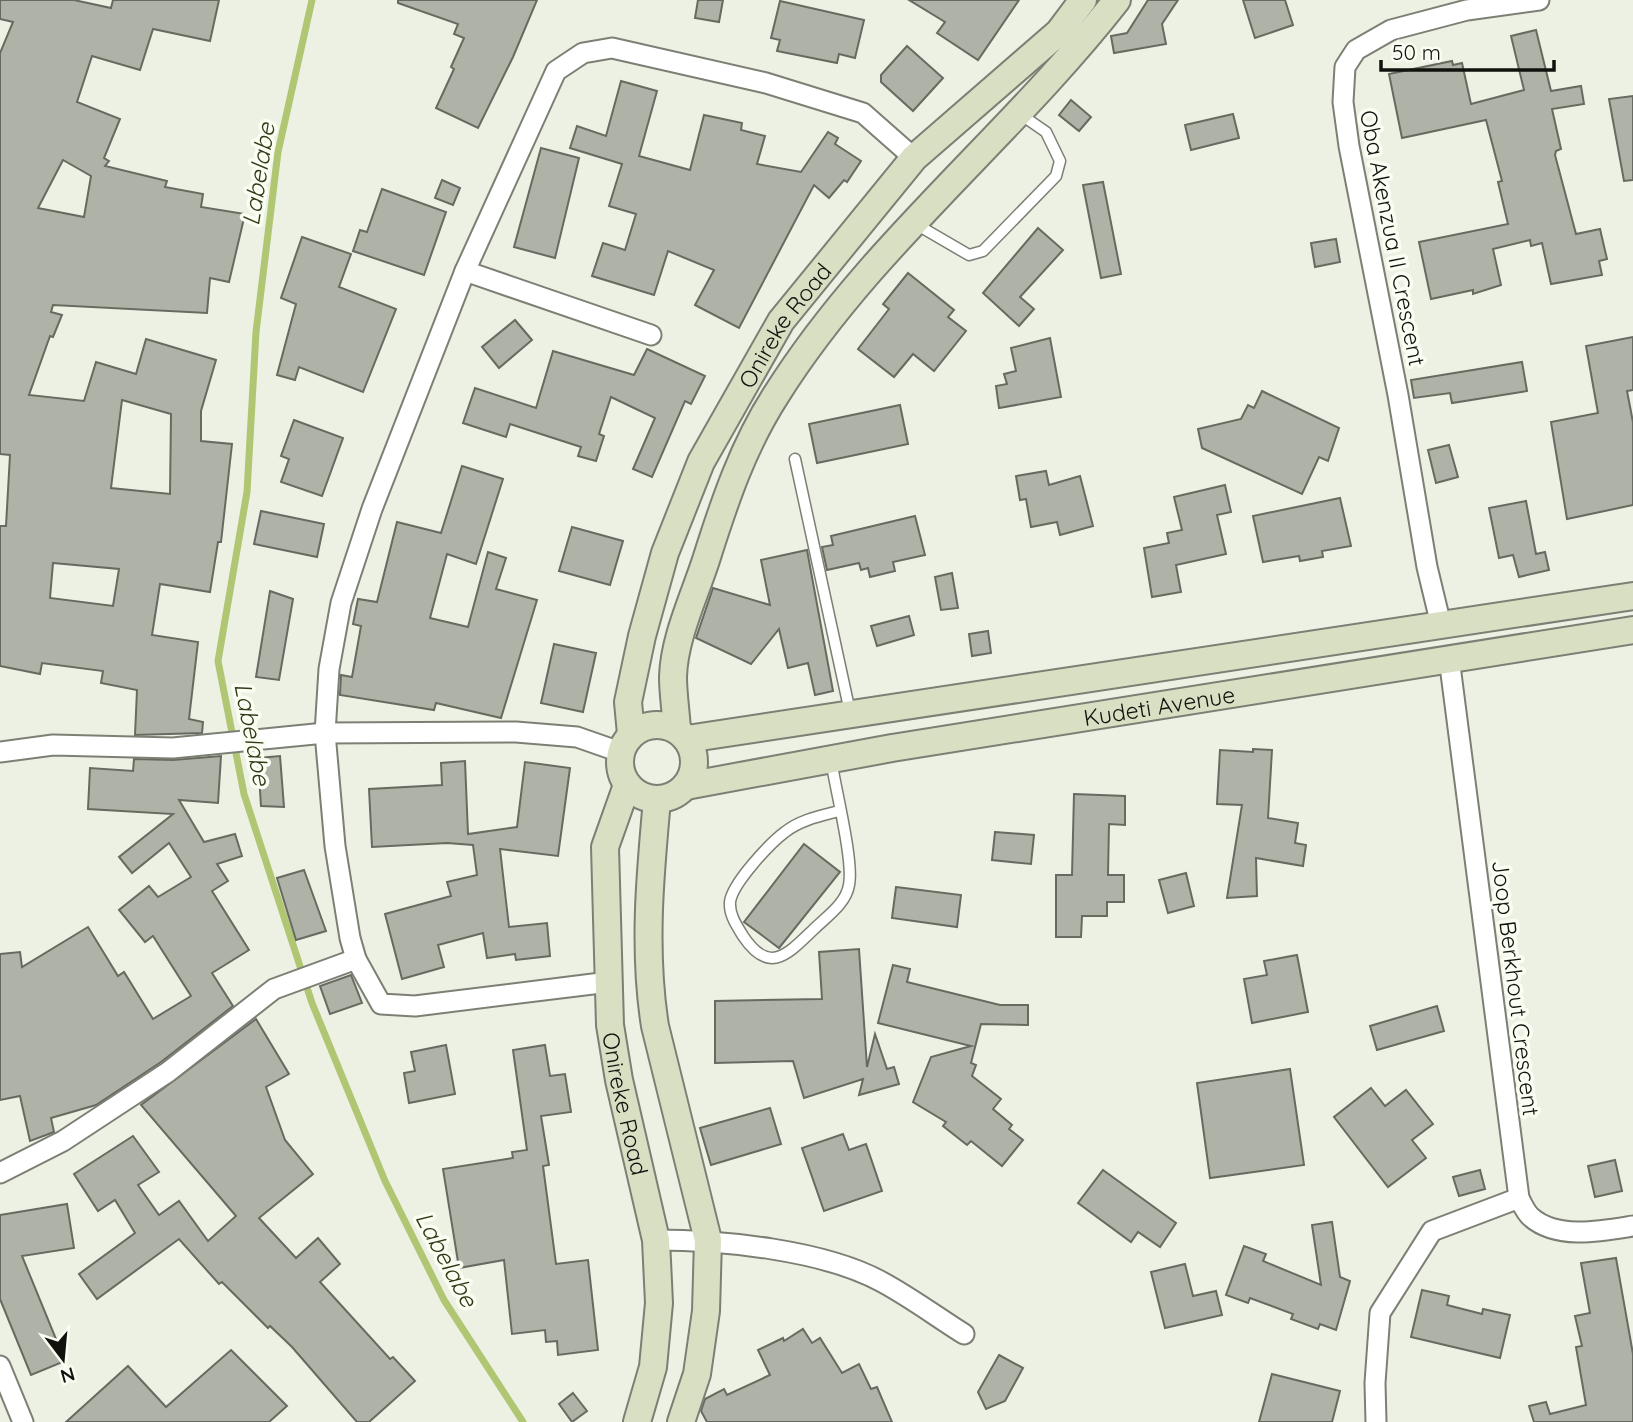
<svg xmlns="http://www.w3.org/2000/svg" width="1633" height="1422" viewBox="0 0 1633 1422" font-family="Quicksand,sans-serif">
	<rect width="100%" height="100%" fill="#edf1e4"/>
	<g fill="none" stroke-linecap="round" stroke-linejoin="round">
		<!-- stream -->
		<path stroke="#b0c673" stroke-width="7" d="M312 0 278 152 256 332 247 492 218 661 244 794 312 1003 385 1181 444 1300 523 1422"/>
	</g>
	<!-- building -->
	<g fill="#afb3a7" stroke="#676a60" stroke-width="2" fill-rule="evenodd">
		<path d="M0 0H74L111 8 113 0H219L210 41 153 29 140 70 92 56 77 102 120 119 104 158 109 161 105 166 167 181 165 187 203 194 201 207 245 214 229 282 210 278 207 313 53 305 51 312 62 315 53 337 50 336 29 395 84 401 96 362 136 374 146 339 216 360 201 411V441L232 444 221 542H218L210 592 160 584 152 635 198 642 189 719 203 722 202 733 135 735 137 690 101 683 103 671 42 663 40 674 0 666V526H6L10 455 0 454V53L13 22 0 19ZM63 160 91 176 84 217 38 208ZM122 400 171 414 170 494 111 488ZM53 563 119 569 113 606 50 598Z"/>
		<path d="M398 0H537L513 57 478 128 436 108 454 69 451 67 464 38 454 34 458 24 398 3Z"/>
		<path d="M698 0H723L719 22 695 18Z"/>
		<path d="M909 0H1019L978 60 937 33 945 22Z"/>
		<path d="M1148 0H1178L1162 24 1166 44 1114 53 1111 36 1127 33Z"/>
		<path d="M1243 0H1285L1293 25 1255 38Z"/>
		<path d="M780 1 864 20 855 58 839 54 837 63 777 51 780 40 771 38Z"/>
		<path d="M1536 30 1551 91 1581 86 1584 104 1552 109 1561 149 1556 151 1555 155 1576 234 1600 229 1607 259 1599 261 1602 275 1551 284 1542 243 1531 246 1530 240 1493 249 1501 285 1473 294V290L1431 299 1419 242 1508 224 1498 182 1502 181 1486 120 1402 138 1389 74 1452 61 1453 65 1462 63 1471 104 1524 90 1511 36Z"/>
		<path d="M907 46 943 78 913 111 881 82V75Z"/>
		<path d="M621 81 657 91 639 156 690 170 704 115 742 123 741 130 765 136 757 164 801 172 828 132 838 138 835 144 861 161 847 182 844 180 829 198 814 185 739 328 695 305 714 270 668 251 654 295 592 276 603 243 625 250 636 214 609 206 622 164 570 148 577 126 606 136Z"/>
		<path d="M1633 96V180L1624 181 1609 99Z"/>
		<path d="M1071 100 1091 117 1079 131 1059 115Z"/>
		<path d="M1233 114 1239 138 1191 150 1185 125Z"/>
		<path d="M541 148 579 158 555 258 514 247Z"/>
		<path d="M442 180 460 188 453 205 435 198Z"/>
		<path d="M1103 182 1121 274 1101 278 1083 185Z"/>
		<path d="M382 189 446 212 424 275 353 251 360 230 367 232Z"/>
		<path d="M1038 228 1063 250 1020 297 1034 309 1019 326 983 293Z"/>
		<path d="M302 237 351 254 339 287 396 309 363 392 299 367 295 380 277 375 296 304 281 298Z"/>
		<path d="M1336 239 1340 262 1315 267 1311 243Z"/>
		<path d="M908 273 954 310 948 317 966 331 934 371 913 354 894 377 858 349 889 309 883 304Z"/>
		<path d="M515 320 532 340 499 368 482 347Z"/>
		<path d="M1633 337V390L1627 391 1633 422V505L1567 519 1551 422 1598 413 1586 346Z"/>
		<path d="M1050 338 1061 397 999 408 996 386 1007 384 1004 374 1016 371 1011 348Z"/>
		<path d="M647 349 705 376 691 404 685 401 652 477 633 469 655 418 611 397 599 434 604 436 596 461 578 456 581 447 510 424 506 437 463 423 475 388 536 408 553 351 634 375Z"/>
		<path d="M1522 362 1527 391 1452 403 1450 393 1414 398 1411 380Z"/>
		<path d="M1262 391 1339 428 1328 461 1319 457 1302 494 1202 448 1198 429 1241 419 1248 405 1254 408Z"/>
		<path d="M900 405 908 444 817 463 809 424Z"/>
		<path d="M294 420 343 438 322 496 281 482 289 459 281 456Z"/>
		<path d="M1449 445 1458 477 1436 483 1428 450Z"/>
		<path d="M462 466 503 479 476 564 447 554 430 618 468 627 488 552 506 558 496 589 537 600 501 718 436 703 434 710 340 695 341 675 352 677 361 626 353 624 358 599 377 602 397 522 441 533Z"/>
		<path d="M1046 471 1049 485 1080 476 1093 526 1060 535 1057 522 1031 527 1026 499 1020 500 1016 476Z"/>
		<path d="M1225 485 1231 512 1217 515 1226 554 1176 565 1181 592 1152 597 1144 548 1169 543 1167 533 1182 530 1174 497Z"/>
		<path d="M1340 498 1351 546 1322 551 1323 557 1300 561 1299 556 1263 562 1253 516Z"/>
		<path d="M1526 501 1536 554 1545 552 1549 570 1519 577 1513 555 1499 558 1489 508Z"/>
		<path d="M261 511 324 524 317 557 254 544Z"/>
		<path d="M915 516 925 555 893 562 895 571 870 577 868 568 861 570 859 563 827 570 822 547 833 545 831 536Z"/>
		<path d="M572 527 623 541 610 585 559 571Z"/>
		<path d="M807 550 833 691 815 695 808 663 788 668 779 629 751 664 696 638 713 588 770 605 761 560Z"/>
		<path d="M952 573 958 608 941 610 935 577Z"/>
		<path d="M270 591 293 599 279 680 256 677Z"/>
		<path d="M909 616 914 635 877 646 871 626Z"/>
		<path d="M988 631 991 653 972 656 969 634Z"/>
		<path d="M554 644 596 653 583 712 541 703Z"/>
		<path d="M1253 749 1272 750 1268 818 1298 823 1295 843 1306 845 1303 866 1256 858 1257 896 1227 898 1242 805 1217 804 1220 750 1253 752Z"/>
		<path d="M221 756 218 803 179 800 204 842 235 834 242 856 217 864 228 881 212 891 249 950 212 973 233 1006 161 1062 96 1105 51 1118 54 1132 30 1141 20 1096 0 1100V954L20 952 22 967 88 927 118 976 124 972 153 1019 191 996 153 936 145 942 119 910 149 886 158 897 191 877 169 843 132 873 119 857 173 814 88 809 90 768 133 771 134 759 173 760Z"/>
		<path d="M280 756 284 807 261 806 258 758Z"/>
		<path d="M465 761 468 834 517 827 525 762 570 768 558 856 500 849 509 927 547 923 550 956 516 960 515 954 487 958 483 933 438 945 444 967 402 979 385 914 451 896 447 882 477 875 473 845 447 843 372 847 369 789 442 785 441 763Z"/>
		<path d="M1074 794 1125 796V825L1109 824 1108 875H1124V902H1107V916H1082L1081 937H1056V875H1072Z"/>
		<path d="M995 832 1034 835 1031 864 992 860Z"/>
		<path d="M804 844 840 872 779 948 744 922Z"/>
		<path d="M304 870 326 931 296 940 277 878Z"/>
		<path d="M1186 873 1194 906 1168 913 1159 880Z"/>
		<path d="M896 887 961 895 957 927 892 918Z"/>
		<path d="M859 949 867 1067 875 1034 887 1069 894 1067 899 1084 859 1095 863 1079 804 1098 793 1061 715 1063V1001L822 999 819 952Z"/>
		<path d="M1297 955 1308 1012 1252 1023 1244 979 1267 975 1264 961Z"/>
		<path d="M893 965 910 969 907 982 1000 1005H1028V1025L981 1024 971 1063 976 1065 972 1076 1001 1099 993 1109 1012 1125 1009 1129 1023 1140 1002 1166 971 1141 967 1145 943 1126 946 1122 913 1102 931 1057 971 1046 878 1023Z"/>
		<path d="M351 975 362 1003 330 1014 320 986Z"/>
		<path d="M1437 1006 1444 1031 1377 1050 1370 1026Z"/>
		<path d="M256 1019 289 1074 266 1087 285 1140 313 1174 259 1218 296 1258 318 1238 340 1264 320 1282 390 1359 393 1357 415 1381 369 1422H357L292 1347 270 1326 268 1328 222 1282 219 1284 179 1239 97 1299 79 1274 135 1233 115 1200 98 1211 74 1174 133 1136 159 1172 138 1185 159 1215 179 1201 208 1241 236 1216 141 1105Z"/>
		<path d="M446 1045 455 1094 409 1103 404 1073 415 1071 411 1052Z"/>
		<path d="M545 1045 550 1076 565 1074 571 1112 541 1116 549 1165 543 1166 556 1264 588 1260 598 1350 558 1355 557 1341 546 1342 545 1330 512 1334 504 1260 459 1268 443 1169 513 1158 512 1152 527 1150 513 1050Z"/>
		<path d="M1290 1069 1304 1165 1210 1178 1197 1083Z"/>
		<path d="M1371 1088 1385 1106 1406 1090 1433 1124 1412 1140 1426 1158 1388 1187 1334 1117Z"/>
		<path d="M770 1108 781 1144 711 1165 700 1128Z"/>
		<path d="M843 1134 849 1150 866 1144 882 1191 824 1211 802 1148Z"/>
		<path d="M1615 1160 1622 1191 1595 1197 1588 1166Z"/>
		<path d="M1103 1170 1176 1223 1160 1247 1138 1232 1131 1242 1078 1203Z"/>
		<path d="M1480 1170 1485 1189 1459 1196 1453 1177Z"/>
		<path d="M67 1204 74 1248 22 1256 65 1361 31 1375 0 1299V1215Z"/>
		<path d="M1332 1222 1340 1277 1350 1281 1336 1330 1320 1324 1318 1329 1291 1319 1293 1314 1250 1298 1248 1303 1226 1295 1244 1246 1266 1254 1263 1261 1321 1285 1312 1225Z"/>
		<path d="M1616 1258 1633 1354V1422H1534L1529 1406 1546 1402 1550 1414 1586 1405 1576 1347 1582 1346 1575 1316 1590 1313 1581 1263Z"/>
		<path d="M1185 1264 1193 1296 1216 1291 1222 1315 1165 1328 1151 1272Z"/>
		<path d="M1422 1290 1449 1296 1447 1305 1482 1314 1483 1309 1510 1315 1500 1358 1411 1337Z"/>
		<path d="M803 1329 812 1343 820 1338 842 1373 859 1364 871 1389 877 1387 892 1422H707L701 1411 705 1399 724 1389 727 1395 770 1375 758 1350 783 1338 784 1341Z"/>
		<path d="M231 1350 287 1406 269 1422H66L128 1366 166 1407Z"/>
		<path d="M999 1355 1023 1368 1005 1401 986 1409 978 1392Z"/>
		<path d="M1272 1374 1340 1391 1332 1422H1259Z"/>
		<path d="M573 1393 587 1411 572 1422 559 1404Z"/>
	</g>
	<g fill="none" stroke-linecap="round" stroke-linejoin="round">
		<!-- lane casing -->
		<g stroke="#7c7f74" stroke-width="13">
			<g id="lane">
				<path d="M914 223 969 255 983 251 1056 176 1060 161 1046 132 1020 114"/>
				<path d="M795 459 850 712"/>
				<path d="M831 759C835 788 854 861 849 885 846 904 826 917 813 930 787 955 769 975 743 936 737 926 729 915 730 902 732 884 769 844 785 832 800 820 820 816 839 811"/>
			</g>
		</g>
		<!-- street casing -->
		<g stroke="#7c7f74" stroke-width="23">
			<g id="street">
				<path d="M465 271 651 335"/>
				<path d="M1441 625 1427 567 1398 395 1349 146 1343 102 1345 67 1356 50 1391 30 1467 10 1539 0"/>
				<path d="M1449 658 1519 1198C1522 1204 1526 1213 1531 1217 1557 1240 1602 1231 1633 1226"/>
				<path d="M0 752 53 745 173 748 325 733 516 732 577 737 620 752"/>
				<path d="M609 982 415 1006 381 1004 356 959 350 938 335 846 325 733 329 669 341 603 372 509 465 271 556 71 583 53 612 48 766 83 863 113 914 158"/>
				<path d="M0 1173 63 1141 168 1072 274 989 356 959"/>
				<path d="M656 1240C722 1240 824 1250 882 1282 910 1297 937 1317 964 1334"/>
				<path d="M0 1366 23 1422"/>
				<path d="M1376 1422 1375 1383 1380 1313 1432 1231 1519 1198"/>
			</g>
		</g>
		<!-- secondary casing -->
		<g stroke="#7c7f74" stroke-width="30">
			<g id="secondary">
				<circle cx="657" cy="762" r="37"/>
				<path d="M677 730C676 712 673 694 673 677 674 638 694 597 706 560 724 503 743 446 776 395 869 247 1010 137 1117 0"/>
				<path id="s1" d="M631 734 628 702 642 636 665 553 701 462 781 321 914 158 1059 32 1083 0"/>
				<path d="M687 739 1633 596"/>
				<path id="s2" d="M627 785 605 847 610 1025 619 1080 656 1240 659 1303 653 1367 637 1422"/>
				<path id="s3" d="M686 786 892 748 1633 630"/>
				<path d="M657 800C650 875 643 951 655 1026L708 1240 706 1311 697 1374 681 1422"/>
			</g>
		</g>
		<!-- lane -->
		<use href="#lane" stroke="#fff" stroke-width="10"/>
		<!-- street -->
		<use href="#street" stroke="#fff" stroke-width="19"/>
		<!-- secondary -->
		<use href="#secondary" stroke="#d9dfc3" stroke-width="26"/>
	</g>
	<g text-anchor="middle" dominant-baseline="central" stroke-width="7" stroke-linejoin="round" paint-order="stroke">
		<!-- street labels -->
		<g font-size="23" fill="#11120e" stroke="#fafef2">
			<text transform="translate(1393 238) rotate(79)">Oba Akenzua II Crescent</text>
			<text stroke="none"><textPath href="#s1" startOffset="444">Onireke Road</textPath></text>
			<text stroke="none"><textPath href="#s3" startOffset="480">Kudeti Avenue</textPath></text>
			<text transform="translate(1516 988) rotate(83)">Joop Berkhout Crescent</text>
			<text stroke="none"><textPath href="#s2" startOffset="324">Onireke Road</textPath></text>
		</g>
		<!-- water labels -->
		<g font-size="24" font-style="italic" fill="#303916" stroke="#fafef2">
			<text transform="translate(258 174) rotate(-81)">Labelabe</text>
			<text transform="translate(253 734) rotate(79)">Labelabe</text>
			<text transform="translate(447 1259) rotate(62)">Labelabe</text>
		</g>
	</g>
	<!-- north arrow -->
	<g transform="translate(63 1359) rotate(164)" stroke="#fafef2" stroke-width="5" paint-order="stroke">
	<path d="M0-5L12 26L0 18L-12 26Z" fill="#11120e"/>
	<text y="-10" font-size="19" font-weight="bold" text-anchor="middle" fill="#11120e">N</text>
	</g>
	<!-- scale -->
	<path d="M1381 60v10h173v-10" fill="none" stroke="#11120e" stroke-width="3.5"/>
	<text x="1392" y="60" font-size="21" fill="#11120e" stroke="#fafef2" stroke-width="5" paint-order="stroke">50 m</text>
</svg>
